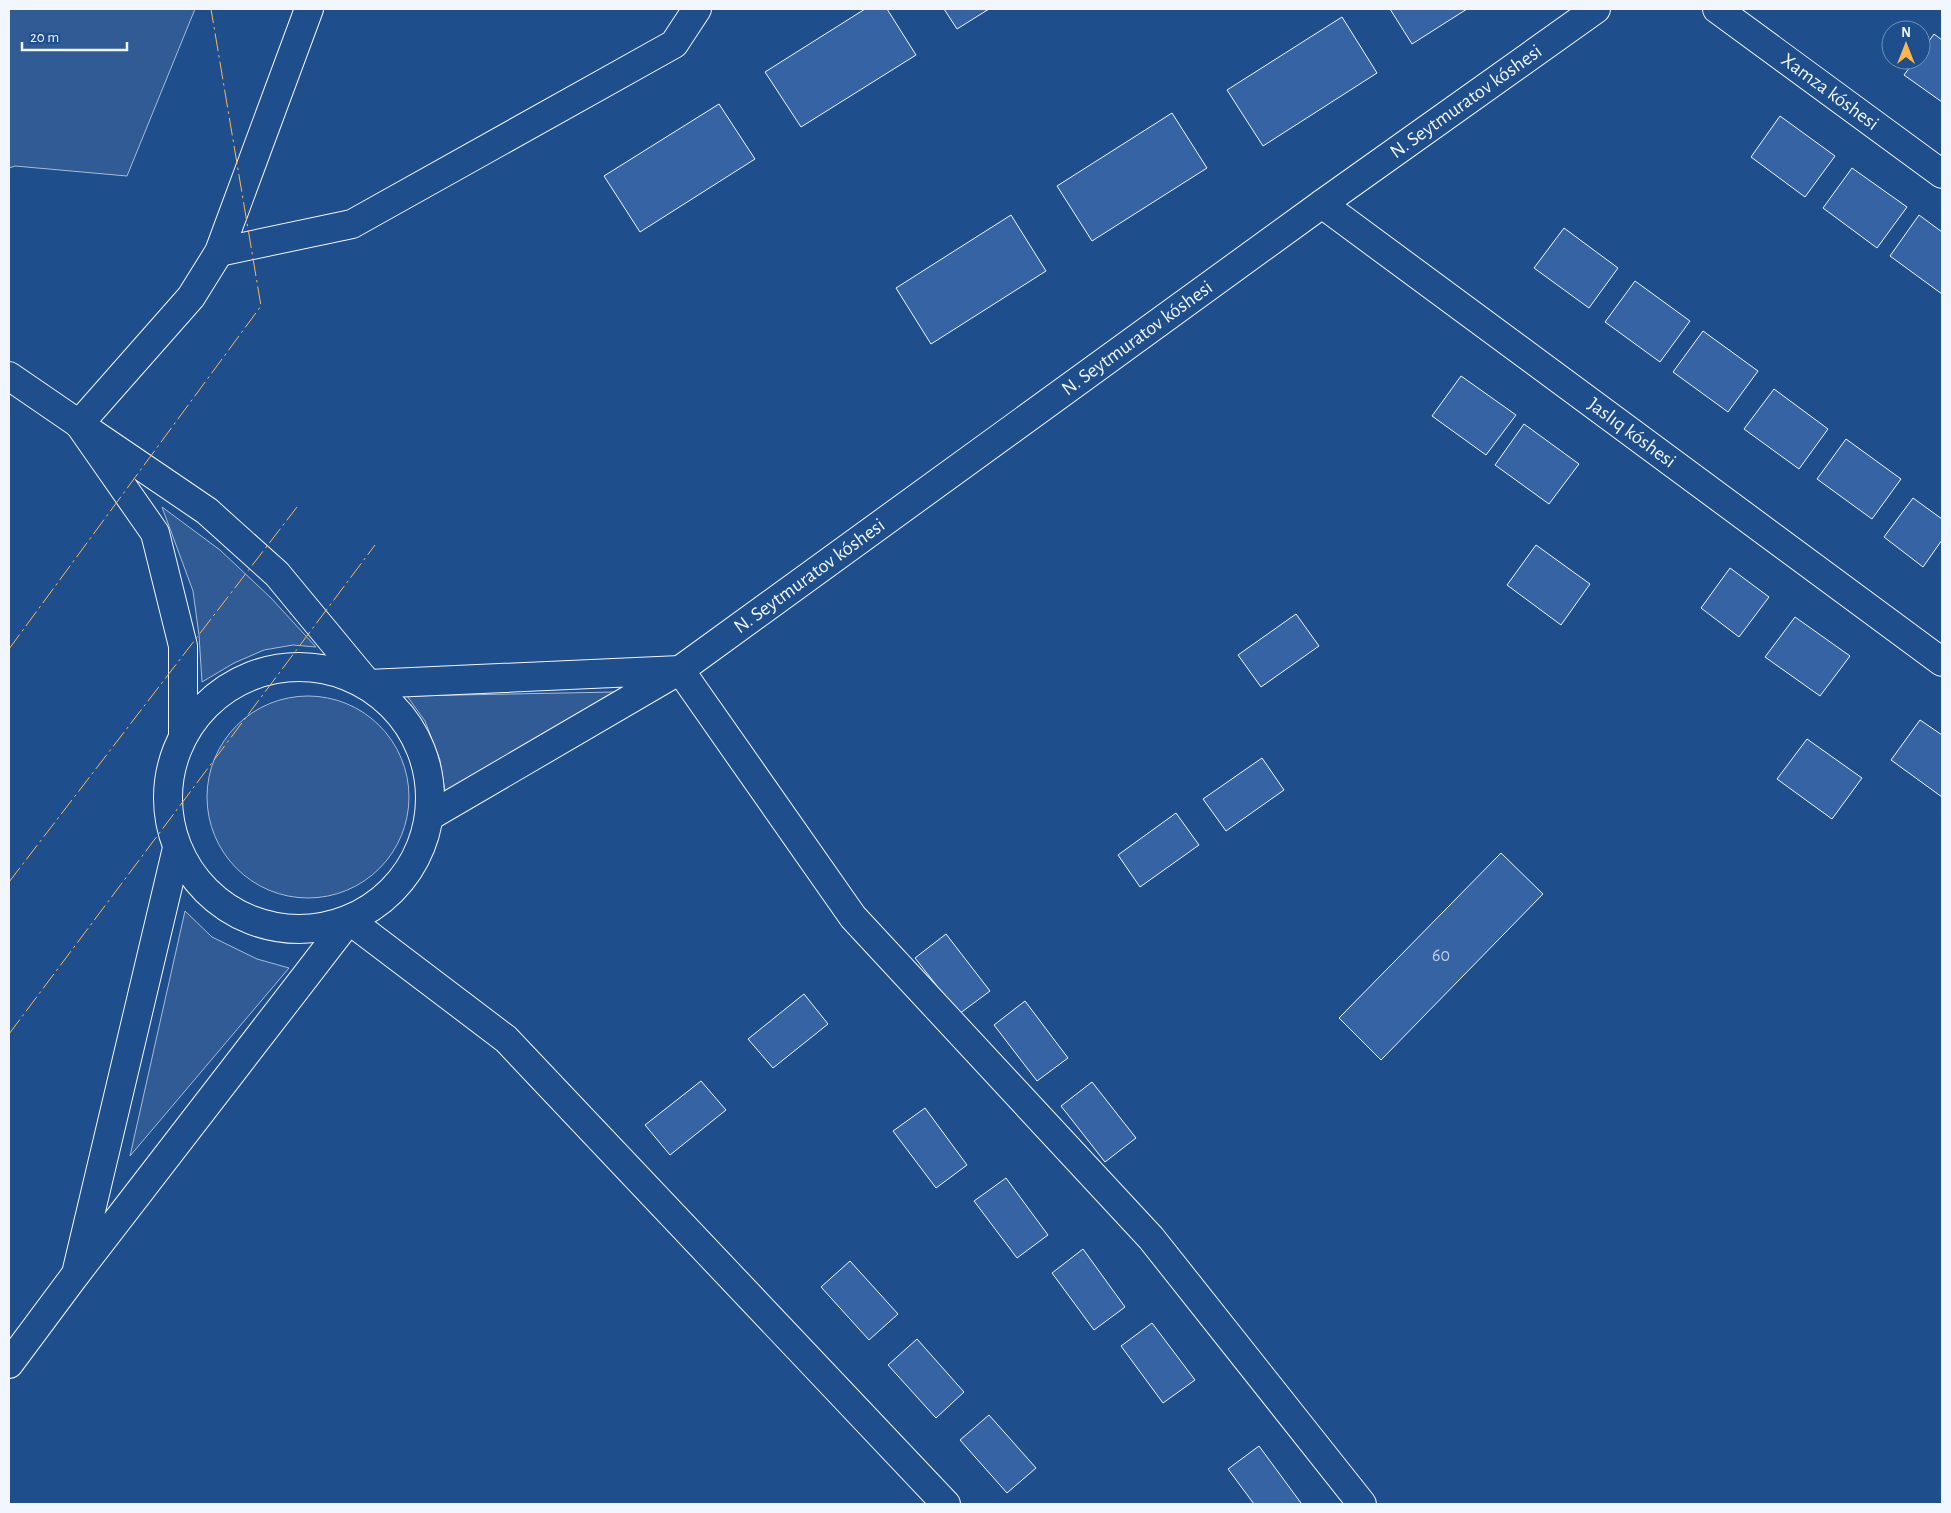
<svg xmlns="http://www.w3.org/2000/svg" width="1951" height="1513" viewBox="0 0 1951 1513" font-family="'Alegreya Sans',sans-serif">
	<rect width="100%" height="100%" fill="#1f4e8c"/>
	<!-- built -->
	<g fill="#305b95" stroke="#a8bbd7">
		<path d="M9 9H195L127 176 15 166 9 168Z"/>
		<path d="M162 507 220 550 271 598 316 647 293 645 264 650 234 663 202 682 199 635 193 591Z"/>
		<path d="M614 692 445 792 440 760 425 721 407 696Z"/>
		<circle cx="308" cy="797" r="101"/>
		<path d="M185 911 212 937 257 959 289 968 130 1156Z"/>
	</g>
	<!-- building -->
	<g fill="#3563a3" stroke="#f2f6ff">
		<path d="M865 9H887L916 55 801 127 765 72Z"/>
		<path d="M944 9H989L957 29Z"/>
		<path d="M1390 9H1467L1412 44Z"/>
		<path d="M1342 17 1377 73 1263 146 1227 90Z"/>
		<path d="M1934 34 1942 40V102L1904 75 1915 60H1921V52Z"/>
		<path d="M719 104 755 159 640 232 604 176Z"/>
		<path d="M1172 113 1207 168 1092 241 1057 186Z"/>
		<path d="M1780 116 1835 156 1805 197 1751 157Z"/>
		<path d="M1852 168 1907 207 1877 248 1823 208Z"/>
		<path d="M1011 215 1046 271 931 344 896 288Z"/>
		<path d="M1919 215 1942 232V294L1890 256Z"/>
		<path d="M1564 228 1618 268 1589 308 1534 268Z"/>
		<path d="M1635 281 1690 321 1660 362 1605 322Z"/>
		<path d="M1703 331 1758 371 1728 412 1673 372Z"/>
		<path d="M1461 376 1516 415 1486 455 1432 416Z"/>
		<path d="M1774 389 1828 429 1799 469 1744 429Z"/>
		<path d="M1524 424 1579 464 1549 504 1495 465Z"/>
		<path d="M1846 439 1901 479 1872 519 1817 479Z"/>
		<path d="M1913 498 1942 519V540L1923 567 1884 537Z"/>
		<path d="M1536 545 1590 584 1561 625 1507 585Z"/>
		<path d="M1730 568 1769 597 1739 637 1701 608Z"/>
		<path d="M1296 614 1319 646 1261 687 1238 655Z"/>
		<path d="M1795 617 1850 656 1820 696 1765 657Z"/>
		<path d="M1920 720 1942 735V797L1891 760Z"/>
		<path d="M1807 739 1862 778 1832 819 1777 779Z"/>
		<path d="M1262 758 1284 790 1226 831 1203 799Z"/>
		<path d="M1176 813 1199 845 1140 887 1118 855Z"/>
		<path d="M1501 853 1543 894 1381 1060 1339 1018Z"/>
		<path d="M946 934 990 991 959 1014 915 958Z"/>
		<path d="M804 994 828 1024 773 1068 748 1039Z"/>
		<path d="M1025 1001 1068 1058 1037 1081 994 1025Z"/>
		<path d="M701 1081 726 1110 670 1155 645 1125Z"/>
		<path d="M1092 1082 1136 1138 1105 1162 1061 1106Z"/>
		<path d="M925 1108 967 1165 936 1188 893 1131Z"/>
		<path d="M1006 1178 1048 1235 1017 1258 974 1201Z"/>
		<path d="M1083 1249 1125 1307 1094 1330 1052 1273Z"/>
		<path d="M850 1261 898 1314 869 1340 821 1287Z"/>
		<path d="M1152 1323 1195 1380 1163 1403 1121 1346Z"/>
		<path d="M917 1339 964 1392 936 1418 888 1365Z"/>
		<path d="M989 1415 1036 1468 1007 1493 960 1440Z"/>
		<path d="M1259 1446 1301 1503 1300 1504H1254L1228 1469Z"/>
	</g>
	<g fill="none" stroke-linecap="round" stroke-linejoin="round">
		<!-- street casing -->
		<g stroke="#f2f6ff" stroke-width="30">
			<g id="street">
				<path id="s1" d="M1717 9 1942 174"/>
				<path id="s2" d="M1322 204 1942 662"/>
				<path d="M219 252 352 224 674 44 697 9"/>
				<path d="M79 424 191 297 219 252 309 9"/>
				<path d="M680 670 853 917 1151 1238 1362 1504"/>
				<path d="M349 920 506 1039 946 1504"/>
			</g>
		</g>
		<!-- secondary casing -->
		<g stroke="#f2f6ff" stroke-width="30">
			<g id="secondary">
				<path d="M9 376 79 424"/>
				<circle cx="299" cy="798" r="131"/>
				<path id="s3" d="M680 670 1322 204 1596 9"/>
				<path d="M183 736V646L155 533 79 424 207 511 277 574 368 684 680 670 430 816"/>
				<path d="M177 848 76 1274 349 920"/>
				<path d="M9 1364 76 1274"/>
			</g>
		</g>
		<!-- street -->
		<use href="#street" stroke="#1f4e8c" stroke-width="28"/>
		<!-- secondary -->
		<use href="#secondary" stroke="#1f4e8c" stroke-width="28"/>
		<!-- power -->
		<g stroke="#ffb74d" stroke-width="1" stroke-dasharray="18 4 2.5 4" stroke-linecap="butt">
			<path d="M9 649 261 306 211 9"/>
			<path d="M9 882 297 507"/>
			<path d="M9 1034 375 545"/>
		</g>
	</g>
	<g text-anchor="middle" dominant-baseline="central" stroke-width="4" stroke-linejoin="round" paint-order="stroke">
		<!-- number labels -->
		<g font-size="18" fill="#c3d1e8">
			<text x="1441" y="956">60</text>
		</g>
		<!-- street labels -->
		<g font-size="20" fill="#f2f6ff" stroke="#1f4e8c">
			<text stroke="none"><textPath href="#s1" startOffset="140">Xamza kóshesi</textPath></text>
			<text stroke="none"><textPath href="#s3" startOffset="970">N. Seytmuratov kóshesi</textPath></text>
			<text stroke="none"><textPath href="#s3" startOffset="565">N. Seytmuratov kóshesi</textPath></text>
			<text stroke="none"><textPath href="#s2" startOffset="385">Jaslıq kóshesi</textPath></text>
			<text stroke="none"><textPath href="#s3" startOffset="160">N. Seytmuratov kóshesi</textPath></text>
		</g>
	</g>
	<!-- border -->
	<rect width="1951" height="1513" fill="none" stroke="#f2f6ff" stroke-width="20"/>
	<!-- north arrow -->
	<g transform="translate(1906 45)"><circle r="24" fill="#1f4e8c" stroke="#7391ba"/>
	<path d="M0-4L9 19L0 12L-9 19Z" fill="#ffb74d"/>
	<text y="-8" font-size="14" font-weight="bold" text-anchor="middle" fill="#f2f6ff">N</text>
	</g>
	<!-- scale -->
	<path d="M22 42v8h105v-8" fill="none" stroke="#f2f6ff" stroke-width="2.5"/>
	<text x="30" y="42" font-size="15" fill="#f2f6ff" stroke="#1f4e8c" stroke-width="4" paint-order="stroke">20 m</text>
</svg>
